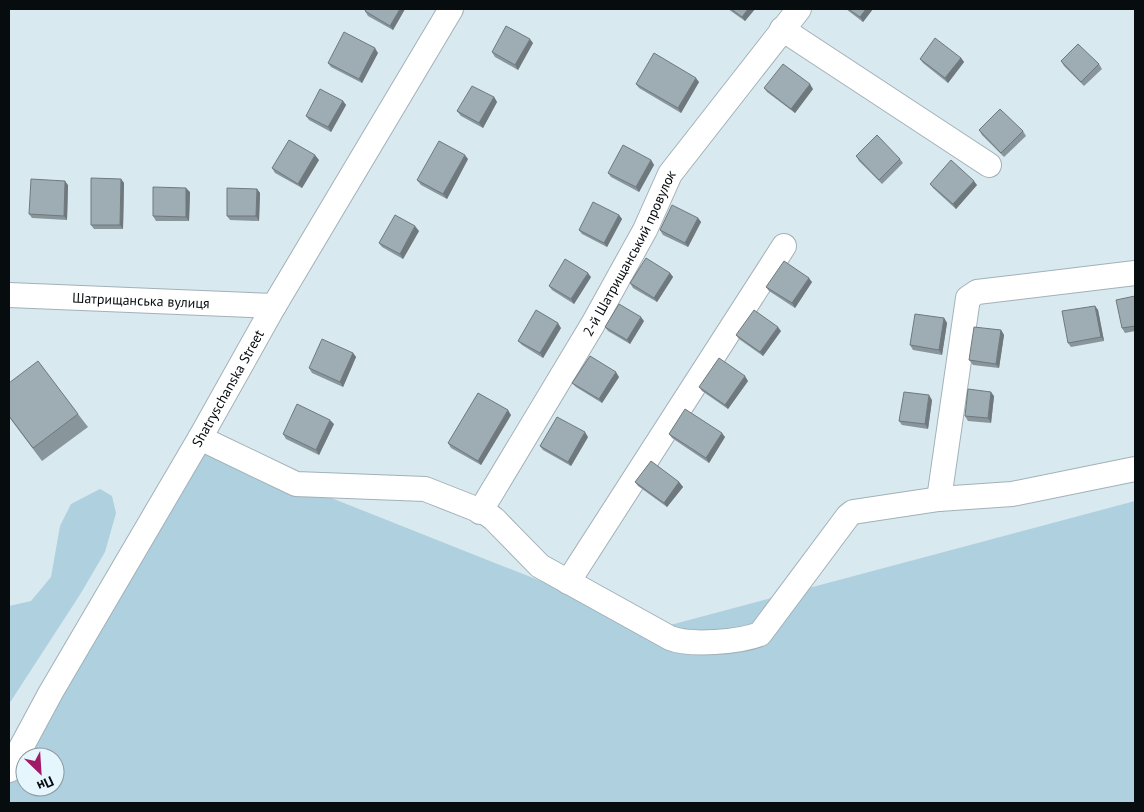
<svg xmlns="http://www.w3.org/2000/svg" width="1144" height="812" viewBox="0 0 1144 812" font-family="'PT Sans',sans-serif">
	<rect width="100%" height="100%" fill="#d9e9f0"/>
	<!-- green -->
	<g fill="#aed0df" fill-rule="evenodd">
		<path d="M200 438 296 484 659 628 1135 501V803H9V770ZM25 757H55V787H25Z"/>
		<path d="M100 489 112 496 116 513 105 552 81 593 9 704V606L31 601 51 577 60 526 71 504Z"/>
	</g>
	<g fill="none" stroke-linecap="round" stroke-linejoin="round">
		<!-- minor casing -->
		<g stroke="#a2b1b8" stroke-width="26">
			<g id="minor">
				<path d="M782 29 989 165"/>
				<path id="s1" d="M9 295 274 306"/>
				<path d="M200 438 296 484 425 489 486 513 494 519 540 566 670 638C690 646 740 642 760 634L848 516 853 512 939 499 1012 494 1135 469"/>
				<path d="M939 499 968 298 977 292 1135 273"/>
				<path id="s2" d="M480 512 593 324 645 230 670 174 799 9"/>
				<path d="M568 582 784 246"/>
				<path id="s3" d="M9 770 51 692 200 438 274 306 451 9"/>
			</g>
		</g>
		<!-- minor -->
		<use href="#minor" stroke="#fff" stroke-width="24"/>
	</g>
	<!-- wall -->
	<g fill="#88959a">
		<path d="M366 9H405L393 30 368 16 365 11Z"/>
		<path d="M728 9H755L745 21Z"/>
		<path d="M846 9H873L863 22Z"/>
		<path d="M533 43 518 70 495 57 492 52Z"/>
		<path d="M378 53 362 83 331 67 328 63Z"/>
		<path d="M961 58 964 62 948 83 923 63 920 59Z"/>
		<path d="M1061 61 1099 64 1102 69 1084 86 1064 66Z"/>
		<path d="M699 82 681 113 639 88 636 84Z"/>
		<path d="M764 88 813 89 795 113 767 92Z"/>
		<path d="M494 97 497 102 483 128 461 116 457 111Z"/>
		<path d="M343 101 346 105 331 132 309 120 306 116Z"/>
		<path d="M979 130 1023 131 1026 136 1004 157 982 135Z"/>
		<path d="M856 156 900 159 903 163 882 184 859 161Z"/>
		<path d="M468 159 447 199 421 185 417 180Z"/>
		<path d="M319 160 302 188 275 173 272 168Z"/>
		<path d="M651 160 654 165 639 192 611 177 608 173Z"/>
		<path d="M121 179 124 183 123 229H94L91 225Z"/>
		<path d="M930 184 977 185 956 209 933 188Z"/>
		<path d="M68 185 67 220 32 218 29 214Z"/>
		<path d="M257 189 260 193 259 221 230 220 227 216Z"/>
		<path d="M190 192 189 221H156L153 216Z"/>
		<path d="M619 215 622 219 607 247 582 234 579 230Z"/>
		<path d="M698 218 701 222 688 247 663 235 660 230Z"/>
		<path d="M419 231 403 259 382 247 379 243Z"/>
		<path d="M670 273 673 277 657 302 633 288 630 283Z"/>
		<path d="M591 277 574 304 552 290 549 286Z"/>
		<path d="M812 282 795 308 769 291 766 287Z"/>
		<path d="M1135 296V331L1125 333 1122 328Z"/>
		<path d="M1095 306 1098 310 1104 341 1071 347 1068 343Z"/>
		<path d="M944 318 947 323 942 355 913 350 910 345Z"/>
		<path d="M644 321 630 344 608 331 605 327Z"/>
		<path d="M561 328 543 358 522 345 518 341Z"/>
		<path d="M1001 330 1004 335 999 368 973 365 969 360Z"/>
		<path d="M781 331 763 356 739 339 736 335Z"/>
		<path d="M353 353 356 357 343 387 312 373 309 368Z"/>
		<path d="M619 377 602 403 576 387 572 383Z"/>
		<path d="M748 381 728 409 702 391 699 387Z"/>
		<path d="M9 383 78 414 88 427 42 461 9 417Z"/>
		<path d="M994 396 991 423 968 421 965 416Z"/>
		<path d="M932 400 928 429 902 425 899 421Z"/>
		<path d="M511 415 481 465 451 448 448 443Z"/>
		<path d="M334 424 319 455 286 439 283 434Z"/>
		<path d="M669 434 725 437 709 463 672 438Z"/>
		<path d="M588 437 571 466 543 450 540 446Z"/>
		<path d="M635 482H679L683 487 667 507 638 486Z"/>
	</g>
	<!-- shaded-wall -->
	<g fill="#6f797d">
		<path d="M400 9H405L393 30 390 26Z"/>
		<path d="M748 9H755L745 21 742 17Z"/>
		<path d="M866 9H873L863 22 860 17Z"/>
		<path d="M530 39 533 43 518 70 515 65Z"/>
		<path d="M375 48 378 53 362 83 359 79Z"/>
		<path d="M961 58 964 62 948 83 945 78Z"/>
		<path d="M696 78 699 82 681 113 678 108Z"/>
		<path d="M810 84 813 89 795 113 791 109Z"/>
		<path d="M494 97 497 102 483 128 479 123Z"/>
		<path d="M343 101 346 105 331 132 328 127Z"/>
		<path d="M315 155 319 160 302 188 298 184Z"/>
		<path d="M465 155 468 159 447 199 443 194Z"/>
		<path d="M651 160 654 165 639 192 636 187Z"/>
		<path d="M121 179 124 183 123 229 120 225Z"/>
		<path d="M65 181 68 185 67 220 64 216Z"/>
		<path d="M974 181 977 185 956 209 953 204Z"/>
		<path d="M186 188 190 192 189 221 186 217Z"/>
		<path d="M257 189 260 193 259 221 256 216Z"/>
		<path d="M619 215 622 219 607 247 604 243Z"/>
		<path d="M698 218 701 222 688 247 685 243Z"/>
		<path d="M415 226 419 231 403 259 400 254Z"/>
		<path d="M588 273 591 277 574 304 571 299Z"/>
		<path d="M670 273 673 277 657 302 654 298Z"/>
		<path d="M809 278 812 282 795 308 792 303Z"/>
		<path d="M1095 306 1098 310 1104 341 1101 337Z"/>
		<path d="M641 317 644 321 630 344 627 340Z"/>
		<path d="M944 318 947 323 942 355 939 350Z"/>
		<path d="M558 323 561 328 543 358 540 353Z"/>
		<path d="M778 327 781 331 763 356 760 352Z"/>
		<path d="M1001 330 1004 335 999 368 996 364Z"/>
		<path d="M353 353 356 357 343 387 340 382Z"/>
		<path d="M616 372 619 377 602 403 599 399Z"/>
		<path d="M745 376 748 381 728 409 725 405Z"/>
		<path d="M991 392 994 396 991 423 988 418Z"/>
		<path d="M929 395 932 400 928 429 925 424Z"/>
		<path d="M508 410 511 415 481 465 478 461Z"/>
		<path d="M330 420 334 424 319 455 316 450Z"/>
		<path d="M585 432 588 437 571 466 568 462Z"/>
		<path d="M722 433 725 437 709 463 706 458Z"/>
		<path d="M679 482 683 487 667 507 664 503Z"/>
	</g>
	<!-- building -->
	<g fill="#9eadb3" stroke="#6f797d">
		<path d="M366 9H400L390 26 365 11Z"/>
		<path d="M731 9H748L742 17Z"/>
		<path d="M848 9H866L860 17Z"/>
		<path d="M506 26 530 39 515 65 492 52Z"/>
		<path d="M344 32 375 48 359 79 328 63Z"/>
		<path d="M935 38 961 58 945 78 920 59Z"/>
		<path d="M1078 44 1099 64 1081 82 1061 61Z"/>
		<path d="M654 53 696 78 678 108 636 84Z"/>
		<path d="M783 64 810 84 791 109 764 88Z"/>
		<path d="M472 86 494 97 479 123 457 111Z"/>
		<path d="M320 89 343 101 328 127 306 116Z"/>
		<path d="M1000 109 1023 131 1001 153 979 130Z"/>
		<path d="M877 135 900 159 879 180 856 156Z"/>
		<path d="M289 140 315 155 298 184 272 168Z"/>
		<path d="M439 141 465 155 443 194 417 180Z"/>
		<path d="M623 145 651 160 636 187 608 173Z"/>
		<path d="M951 160 974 181 953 204 930 184Z"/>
		<path d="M91 178 121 179 120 225H91Z"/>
		<path d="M31 179 65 181 64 216 29 214Z"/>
		<path d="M153 187 186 188V217L153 216Z"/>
		<path d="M227 188 257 189 256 216H227Z"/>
		<path d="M593 202 619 215 604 243 579 230Z"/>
		<path d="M672 205 698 218 685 243 660 230Z"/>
		<path d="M395 215 415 226 400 254 379 243Z"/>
		<path d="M646 258 670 273 654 298 630 283Z"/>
		<path d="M565 259 588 273 571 299 549 286Z"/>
		<path d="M784 261 809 278 792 303 766 287Z"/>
		<path d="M1135 296V326L1122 328 1116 300Z"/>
		<path d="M619 304 641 317 627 340 605 327Z"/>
		<path d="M1095 306 1101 337 1068 343 1062 311Z"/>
		<path d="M536 310 558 323 540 353 518 341Z"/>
		<path d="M754 310 778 327 760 352 736 335Z"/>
		<path d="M915 314 944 318 939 350 910 345Z"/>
		<path d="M974 327 1001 330 996 364 969 360Z"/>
		<path d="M322 339 353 353 340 382 309 368Z"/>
		<path d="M590 356 616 372 599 399 572 383Z"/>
		<path d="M719 358 745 376 725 405 699 387Z"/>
		<path d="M38 361 78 414 33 448 9 416V383Z"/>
		<path d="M968 389 991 392 988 418 965 416Z"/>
		<path d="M904 392 929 395 925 424 899 421Z"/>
		<path d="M478 393 508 410 478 461 448 443Z"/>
		<path d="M297 404 330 420 316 450 283 434Z"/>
		<path d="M685 409 722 433 706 458 669 434Z"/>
		<path d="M557 417 585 432 568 462 540 446Z"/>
		<path d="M651 461 679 482 664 503 635 482Z"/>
	</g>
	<g text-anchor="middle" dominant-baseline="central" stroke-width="4.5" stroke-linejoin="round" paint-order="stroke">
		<!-- street labels -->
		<g font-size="14" fill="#070c0e" stroke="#e6f6fd">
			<text stroke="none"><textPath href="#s2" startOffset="299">2-й Шатрищанський провулок</textPath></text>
			<text stroke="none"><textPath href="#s1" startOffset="132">Шатрищанська вулиця</textPath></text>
			<text stroke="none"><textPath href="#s3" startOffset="440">Shatryschanska Street</textPath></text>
		</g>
	</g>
	<!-- border -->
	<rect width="1144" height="812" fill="none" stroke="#070c0e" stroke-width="20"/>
	<!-- north arrow -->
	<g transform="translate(40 772) rotate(155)"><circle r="24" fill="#e6f6fd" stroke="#8d989d"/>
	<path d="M0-4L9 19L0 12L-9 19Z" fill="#a01a68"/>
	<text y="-8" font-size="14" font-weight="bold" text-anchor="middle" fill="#070c0e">Пн</text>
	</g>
</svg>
